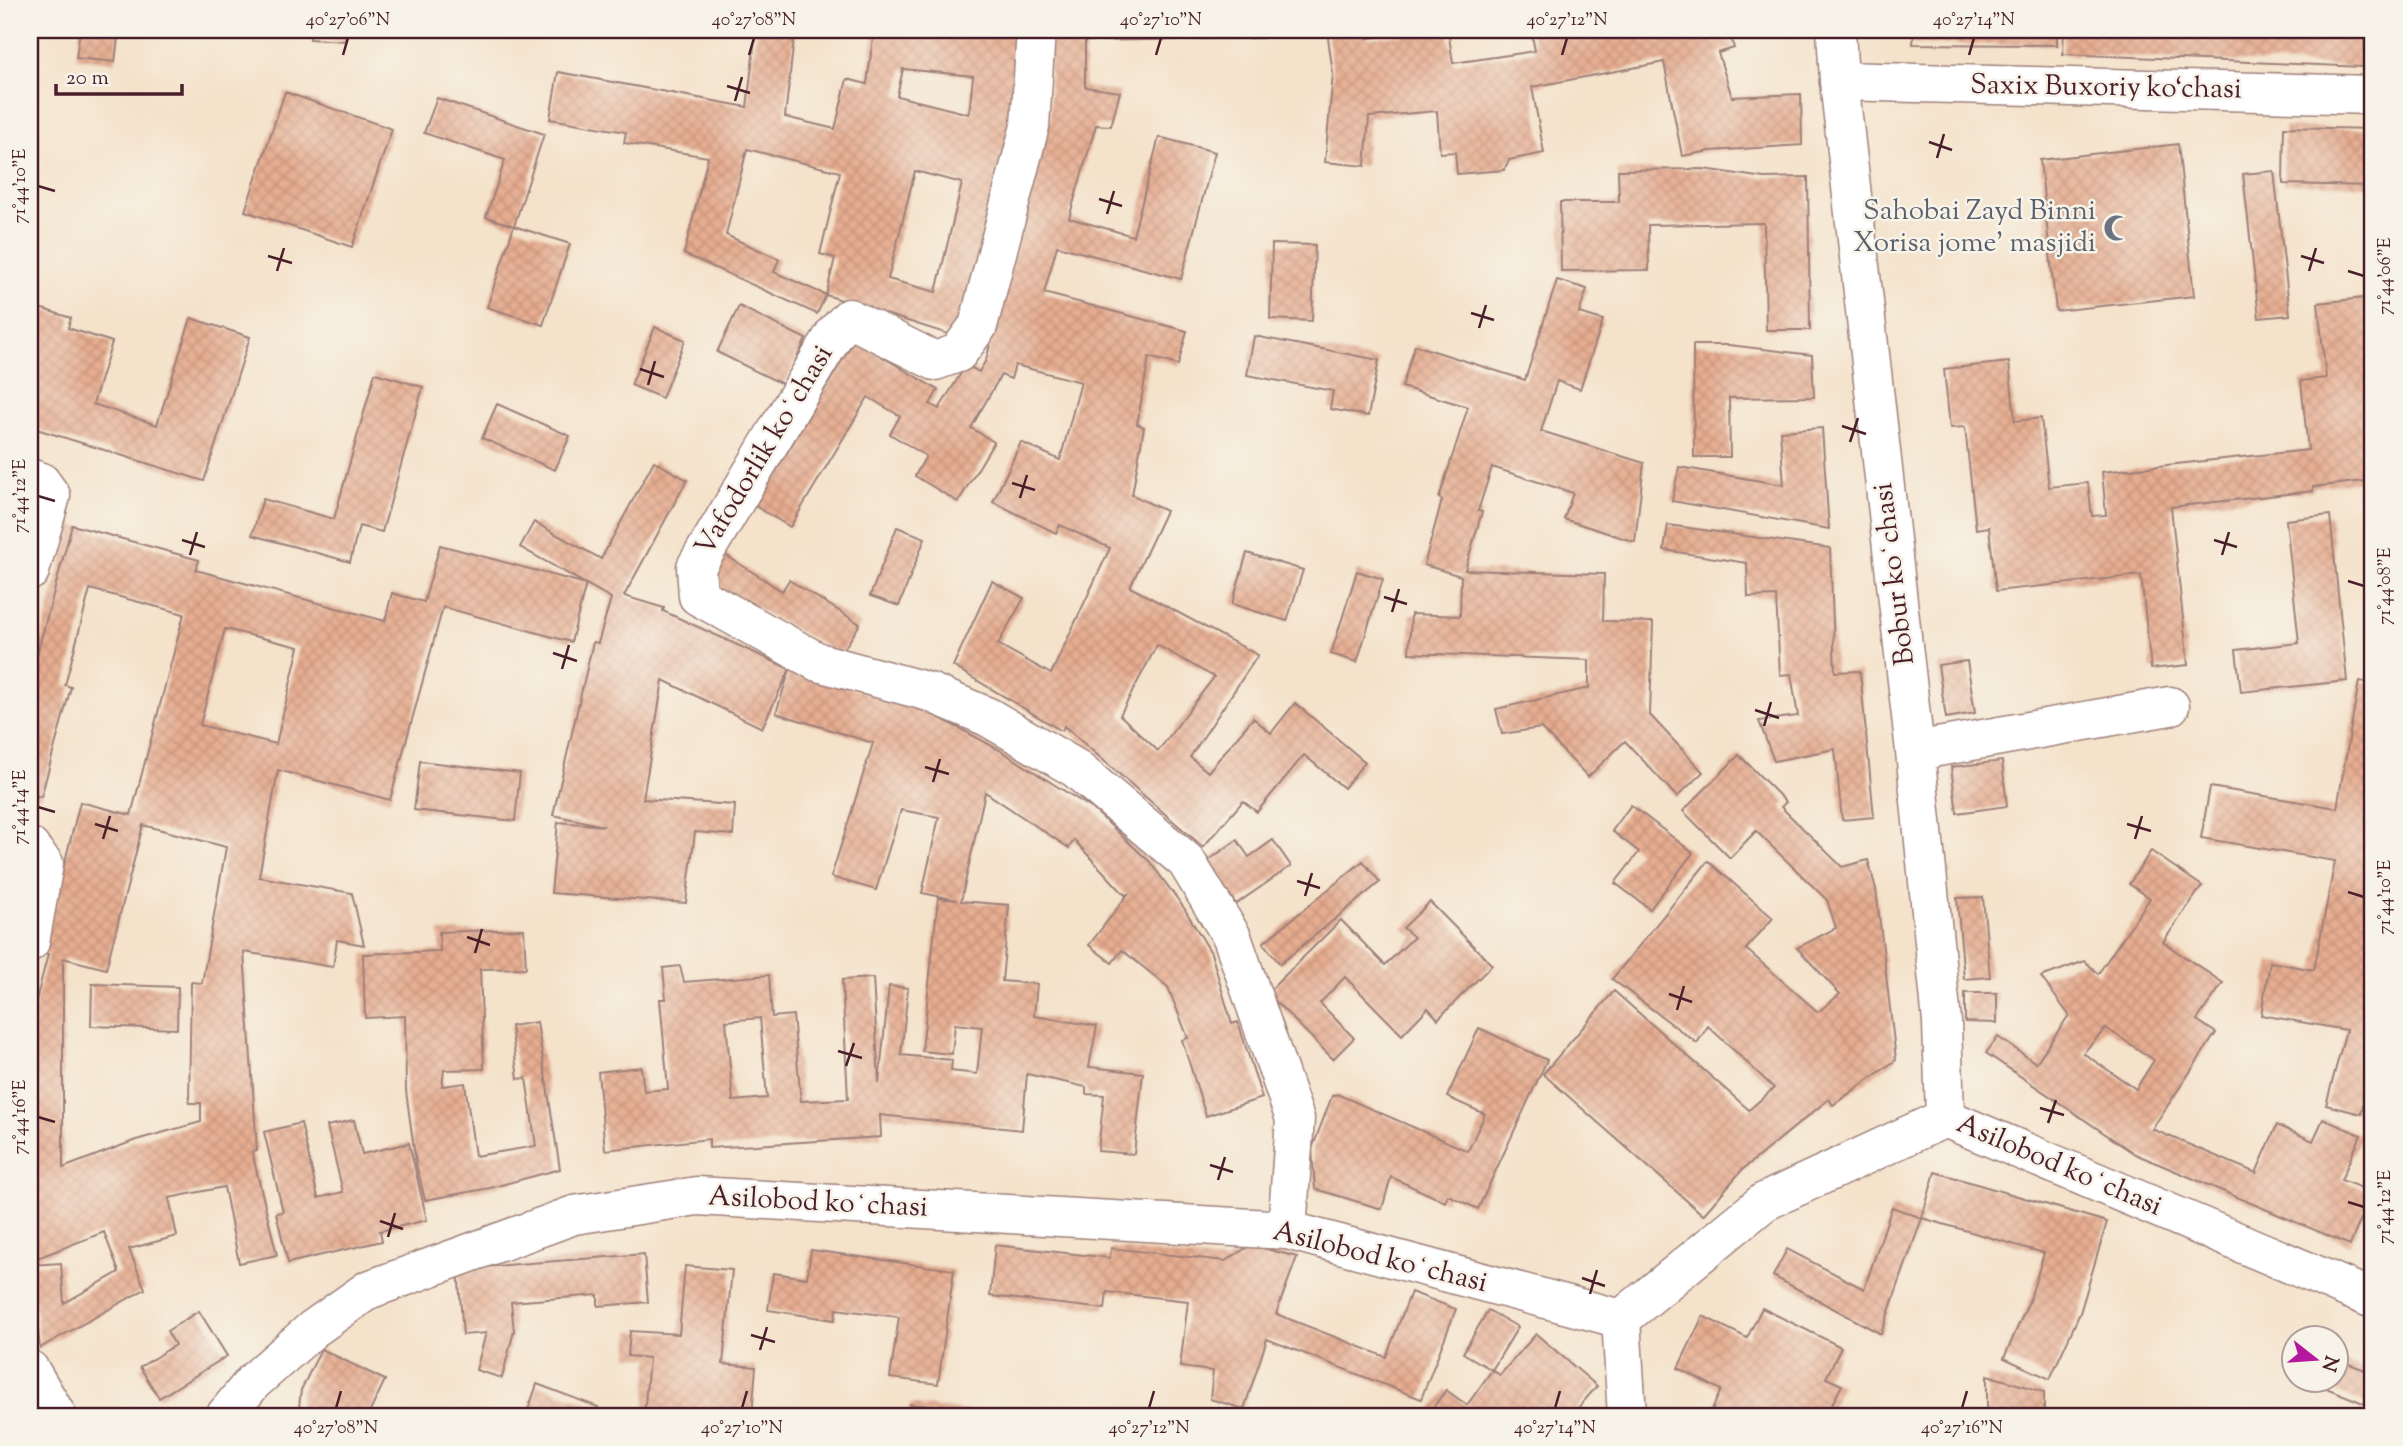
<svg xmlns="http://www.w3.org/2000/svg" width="2403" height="1446" viewBox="0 0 2403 1446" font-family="'Sorts Mill Goudy',serif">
	<defs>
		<pattern id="building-cross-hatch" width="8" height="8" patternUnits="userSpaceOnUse" patternTransform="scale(1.75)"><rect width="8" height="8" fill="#e6ad91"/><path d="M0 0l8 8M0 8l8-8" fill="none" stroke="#c7947d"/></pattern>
	</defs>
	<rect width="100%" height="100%" fill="#f7f3e8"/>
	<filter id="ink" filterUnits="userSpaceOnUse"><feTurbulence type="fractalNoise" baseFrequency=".0143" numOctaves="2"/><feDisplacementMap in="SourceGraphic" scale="14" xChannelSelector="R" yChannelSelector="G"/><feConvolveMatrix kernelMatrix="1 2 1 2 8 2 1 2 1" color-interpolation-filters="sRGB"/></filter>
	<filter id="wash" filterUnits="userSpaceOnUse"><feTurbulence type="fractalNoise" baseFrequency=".00686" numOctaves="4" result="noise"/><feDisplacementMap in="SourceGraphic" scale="28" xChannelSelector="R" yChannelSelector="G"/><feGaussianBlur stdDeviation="1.57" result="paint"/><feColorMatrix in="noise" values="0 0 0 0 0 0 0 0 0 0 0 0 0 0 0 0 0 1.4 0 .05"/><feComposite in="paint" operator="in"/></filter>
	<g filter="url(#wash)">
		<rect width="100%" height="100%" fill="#f4e2ca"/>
		<g id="blocks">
			<!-- building -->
			<g fill="url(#building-cross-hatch)" fill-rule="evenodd">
				<path d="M80 30H119L115 62 76 58Z"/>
				<path d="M310 30H346L345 41 310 39Z"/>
				<path d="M756 30H795L785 117 835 129 847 79 867 84 874 30H936V36L972 38V30H1022L1018 127 968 323 948 334 826 295 835 258 820 254 840 172 747 149 726 235 779 259 774 272 826 295 817 314 684 254 708 157 624 143 626 132 550 119 558 72 747 107ZM903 69 973 76 969 114 897 96ZM915 171 962 183 936 292 888 279Z"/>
				<path d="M1049 30H1262V38L1085 41V87L1120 92 1111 126 1096 125 1069 218 1133 236 1159 137 1215 152 1181 279 1057 246 1044 293 1187 331 1178 365 1149 357 1137 424 1144 427 1132 495 1166 511 1130 587 1258 655 1190 757 1208 772 1253 718 1271 733 1295 703 1365 762 1344 788 1304 755 1257 812 1243 801 1203 847 1064 726 1062 731 953 666 992 581 1024 598 998 644 1051 674 1110 548 1060 525 1056 533 993 502 1021 442 1060 460 1081 382 1015 365 1011 379 1001 375 971 428 994 442 958 502 915 476 926 456 890 434 900 416 868 397 790 527 755 506 854 340 938 390 930 404 939 409 966 365 979 372 986 360 1050 119ZM1157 645 1214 677 1158 751 1120 715Z"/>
				<path d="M1327 30H1367L1368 38 1448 30 1453 63 1535 51 1531 30H1748L1730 36 1734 48 1718 53 1732 97 1801 94 1802 145 1710 151 1682 156 1664 62 1532 87 1544 153 1509 160 1504 170 1457 174 1455 152 1440 153 1437 111 1369 117 1365 166 1325 162 1333 74Z"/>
				<path d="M1751 30H1793L1794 36 1751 38Z"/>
				<path d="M1914 30H2057V45L1913 44Z"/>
				<path d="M2064 30H2366L2364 67 2063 54Z"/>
				<path d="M285 92 392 129 352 247 245 211Z"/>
				<path d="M437 98 544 134 514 226 570 244 543 325 487 307 514 226 486 217 505 160 424 133Z"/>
				<path d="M2284 127 2373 129V186L2283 184Z"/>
				<path d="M2178 144 2194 296 2056 311 2040 160Z"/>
				<path d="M1704 169 1764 178 1808 177 1810 330H1766L1764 223 1648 225 1649 270 1561 271 1560 202H1619L1618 170Z"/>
				<path d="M2274 171 2290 315 2259 318 2243 174Z"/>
				<path d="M1272 244 1315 245 1312 321 1270 319Z"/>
				<path d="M1557 280 1587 289 1579 313 1603 320 1580 389 1557 381 1541 431 1644 463 1635 542 1564 519 1573 493 1492 467 1478 511 1482 512 1465 570 1604 574 1603 621 1653 622 1650 715 1703 772 1677 797 1625 741 1588 777 1541 728 1502 734 1496 709 1589 688V660L1409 653 1411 614 1460 616 1461 576 1424 565 1442 500 1439 498 1468 407 1402 387 1415 345 1525 380Z"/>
				<path d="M2373 297V480L2313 487V491L2171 507 2188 665 2151 669 2141 575 1996 591 1989 527 1976 529 1965 427 1950 428 1944 369 2009 362 2015 421 2041 418 2049 487 2088 483 2092 516 2106 515 2102 472 2308 450 2301 381 2326 378 2318 303Z"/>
				<path d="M30 305 71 318 68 328 112 342 93 404 157 425 191 318 250 337 204 481 30 427Z"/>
				<path d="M739 306 806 339 784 385 717 352Z"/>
				<path d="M655 327 685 340 662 398 631 385Z"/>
				<path d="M1254 336 1379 360 1368 416 1330 409 1333 391 1247 375Z"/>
				<path d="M1693 345H1729L1812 355 1814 397 1729 398 1730 457H1694Z"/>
				<path d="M375 373 423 387 382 532 359 526 350 562 252 535 263 499 334 519Z"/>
				<path d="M497 404 570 436 555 470 482 438Z"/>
				<path d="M1822 428 1829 529 1672 501 1679 467 1784 485 1780 431Z"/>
				<path d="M654 461 687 480 624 596 664 608 663 611 790 669 762 728 663 680 643 799 735 805 733 835 695 832 686 903 551 893 558 822 604 826 553 815 593 642 598 643 611 598 520 547 534 522 601 559Z"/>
				<path d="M2330 515 2347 681 2241 692 2236 650 2299 643 2286 520Z"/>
				<path d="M72 525 199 560 196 570 385 621 392 593 424 602 440 545 586 584 571 642 443 607 390 800 278 770 259 877 352 893 364 945 337 940 333 967 244 952 257 1151 252 1152 277 1255 239 1263 224 1187 169 1198 177 1236 129 1249 145 1289 40 1348 30 1265 61 1263 64 1303 119 1272 104 1232 35 1259 30 1245V1024L48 954 42 953 80 802 131 815 184 614 90 589 65 685 71 687 41 797 30 794V680ZM225 629 299 647 276 744 200 725ZM143 825 226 847 202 983 191 982 189 1103H201V1122L136 1140 63 1168V958L106 969Z"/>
				<path d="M1668 525 1830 548 1835 672 1860 671 1874 817 1842 820 1835 749 1774 761 1759 721 1798 716 1791 674 1780 675 1776 596 1748 597 1747 563 1664 550Z"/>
				<path d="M897 527 925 538 899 606 870 596Z"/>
				<path d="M1247 553 1303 570 1287 621 1232 604Z"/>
				<path d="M724 554 782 591 789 580 860 624 841 654 706 581Z"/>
				<path d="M1357 571 1383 579 1357 662 1331 654Z"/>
				<path d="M1967 661 1975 713 1946 718 1938 665Z"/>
				<path d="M790 669 931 713 998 749 1093 809 1150 862 1184 908 1211 953 1232 1024 1238 1022 1262 1098 1206 1116 1182 1040 1188 1038 1168 987 1122 950 1112 963 1089 945 1128 894 1125 895 1074 840 1069 848 985 792 961 901 1009 905 1002 981 1037 984 1034 1016 1097 1026 1089 1067 1143 1073 1134 1154 1098 1151 1104 1095 1086 1094V1087L1027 1074 1022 1130 880 1115 881 1137 709 1148V1139L605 1150 598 1072 641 1067 644 1091 668 1089 660 999H666L663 968 680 966 684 982 769 975 772 1017 793 1015 801 1101 848 1099 842 980 873 978 879 1083 889 986 908 988 901 1055 952 1060 951 1071 977 1074 982 1027 955 1024 952 1054 922 1051 938 898 957 900 922 893 939 817 901 810 876 890 831 877 873 743 776 713ZM760 1018 767 1098 733 1101 726 1021Z"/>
				<path d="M2359 681 2373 683V1067L2361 1114 2326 1105 2346 1030 2261 1015 2270 962 2314 970 2335 861 2201 838 2210 787 2337 808Z"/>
				<path d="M1739 755 1786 802 1781 807 1842 867 1868 860 1876 889 1896 1060 1833 1105 1829 1099 1742 1170 1703 1215 1543 1074 1614 991 1749 1110 1774 1088 1708 1026 1697 1043 1612 979 1708 861 1773 918 1746 949 1818 1012 1840 994 1797 948 1836 928 1827 900 1756 831 1730 858 1683 811Z"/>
				<path d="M420 761 520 773 515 821 414 810Z"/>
				<path d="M2002 761 2007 806 1957 813 1951 767Z"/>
				<path d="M1631 805 1693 853 1650 909 1615 883 1639 852 1612 831Z"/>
				<path d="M1237 840 1249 857 1273 840 1291 866 1236 904 1206 862Z"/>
				<path d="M2151 851 2202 886 2163 942 2223 983 2197 1020 2216 1033 2152 1129 2256 1173 2277 1125 2313 1141 2323 1119 2361 1135 2341 1180 2372 1192 2350 1245 2135 1154 1986 1053 1998 1037 2036 1063 2069 1015 2041 977 2085 961 2098 974 2150 898 2129 884ZM2106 1028 2154 1060 2136 1089 2083 1053Z"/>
				<path d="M1363 861 1380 882 1280 964 1263 943Z"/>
				<path d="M1983 897 1990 977 1964 979 1957 898Z"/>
				<path d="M1430 902 1492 965 1438 1019 1428 1008 1402 1035 1345 977 1320 1003 1354 1038 1333 1059 1267 993 1341 920 1385 965 1414 937 1403 928Z"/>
				<path d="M524 929 526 968 480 969 484 1069 444 1070 442 1086 465 1083 475 1156 536 1146 526 1078 518 1079 511 1026 537 1022 560 1169 490 1188 425 1200 416 1164 406 1091 405 1016 365 1018 363 954 440 951 439 932Z"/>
				<path d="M92 984 178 987 177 1029 91 1026Z"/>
				<path d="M1965 993H1997V1023L1965 1022Z"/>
				<path d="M1479 1028 1547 1060 1478 1209 1448 1195 1445 1202 1391 1177 1382 1209 1315 1189 1312 1149 1332 1096 1337 1094 1468 1151 1485 1114 1447 1097Z"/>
				<path d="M354 1120 362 1154 409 1143 427 1220 380 1231 382 1241 288 1263 276 1213 283 1212 264 1132 301 1123 318 1198 343 1192 327 1126Z"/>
				<path d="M1935 1172 2107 1222 2080 1313 2050 1379 2004 1358 2030 1299 2044 1253 1922 1218Z"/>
				<path d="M1892 1207 1922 1218 1881 1334 1773 1276 1787 1249 1864 1289Z"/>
				<path d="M995 1245 1110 1258 1111 1248 1225 1261 1251 1245 1297 1257 1276 1314 1386 1357 1411 1292 1456 1309 1421 1399 1267 1339 1244 1409 1210 1399 1213 1371 1180 1367 1188 1301 1107 1292 1105 1309 990 1296Z"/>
				<path d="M811 1250 954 1270 938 1384 890 1378 899 1317 836 1309 835 1320 768 1310 773 1273 807 1278Z"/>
				<path d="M644 1254 648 1302 598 1306V1295L511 1302 514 1331 502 1378 476 1370 486 1333 463 1335 458 1269Z"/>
				<path d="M685 1266 732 1270 723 1364 756 1367 752 1416H644L649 1358 628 1356 630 1331 679 1334Z"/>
				<path d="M1762 1308 1841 1347 1826 1378 1842 1385 1826 1416H1709L1721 1390 1678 1368 1703 1316 1747 1338Z"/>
				<path d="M1488 1310 1518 1327 1492 1370 1500 1375 1536 1334 1597 1386 1571 1416H1427L1446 1390 1467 1405 1492 1370 1463 1353Z"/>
				<path d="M199 1311 227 1356 159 1398 140 1367 175 1345 167 1331Z"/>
				<path d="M321 1349 385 1380 368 1416H298L301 1390Z"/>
				<path d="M2336 1359 2373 1373V1407L2326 1388 2329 1380H2336Z"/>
				<path d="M1987 1375 2044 1392V1416H1987Z"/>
				<path d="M537 1384 598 1407 594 1416H526Z"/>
				<path d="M910 1404 1000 1415V1416H908Z"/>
			</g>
		</g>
	</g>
	<g filter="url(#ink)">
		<use href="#blocks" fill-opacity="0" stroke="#9f807a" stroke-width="2"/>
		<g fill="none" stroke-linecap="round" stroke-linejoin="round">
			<!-- minor casing -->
			<g stroke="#9f807a" stroke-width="41">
				<g id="minor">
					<path d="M1036 30 1030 126 978 326 958 353 935 361 849 318 835 333 696 567 698 596 818 662 929 692 988 717 1075 768 1186 861 1232 937 1295 1119 1287 1230"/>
					<path d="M1836 30 1839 81 1915 751 1942 1022 1945 1118"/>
					<path d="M1839 81 2373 95"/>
					<path d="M30 478 41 482 51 496 30 571"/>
					<path d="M1915 751 2170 706"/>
					<path d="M30 847 44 864 30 942"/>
					<path d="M1621 1319 1627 1416"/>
					<path d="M30 1370 57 1416"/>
					<path d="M225 1416 253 1382 313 1329 368 1290 574 1215 697 1196 1287 1230 1621 1319 1764 1202 1945 1118 2373 1299"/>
				</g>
			</g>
			<!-- minor -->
			<use href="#minor" stroke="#fff" stroke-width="38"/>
		</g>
	</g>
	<!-- ticks -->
	<path fill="none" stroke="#4a1f2b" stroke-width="2.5" d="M343 55 348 38M749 55 754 38M1156 55 1161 38M1562 55 1567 38M1969 55 1974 38M727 86 750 93M735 101 742 77M1929 142 1952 150M1937 158 1944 134M38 186 55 191M1099 199 1122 206M1107 214 1114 191M268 256 292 263M2301 256 2324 263M277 271 284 248M2309 271 2316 248M2348 271 2364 276M1471 313 1494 320M1479 328 1486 305M640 369 664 377M648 385 655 361M1842 426 1866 434M1850 442 1858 418M1012 483 1035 490M38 496 55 501M1020 498 1027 475M182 540 205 547M2214 540 2237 547M190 555 197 532M2222 555 2229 532M2348 581 2364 586M1384 597 1407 604M1392 612 1399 589M553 653 577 661M562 669 569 645M1755 710 1779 718M1764 726 1771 702M925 767 949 774M933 782 940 759M38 807 55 812M95 824 118 831M2127 824 2151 831M103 839 110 816M2135 839 2142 816M1297 881 1320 888M2348 892 2364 897M1305 896 1312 873M467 937 490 945M475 953 482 929M1669 994 1692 1002M1677 1010 1684 986M838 1051 862 1058M846 1066 854 1043M2040 1108 2064 1115M38 1117 55 1122M2048 1123 2056 1100M1210 1165 1233 1172M1218 1180 1225 1157M2348 1202 2364 1207M380 1221 403 1229M388 1237 395 1213M1582 1278 1605 1286M1590 1294 1597 1270M751 1335 775 1342M760 1350 767 1327M336 1408 341 1391M742 1408 747 1391M1149 1408 1154 1391M1555 1408 1560 1391M1962 1408 1967 1391"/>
	<!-- icons -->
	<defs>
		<g id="mosque-bare" transform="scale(2.1)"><path d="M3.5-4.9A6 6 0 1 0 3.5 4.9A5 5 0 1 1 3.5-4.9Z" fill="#6b7280" stroke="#f7f3e8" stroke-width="2.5" paint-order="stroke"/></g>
	</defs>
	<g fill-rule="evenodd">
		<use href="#mosque-bare" x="2117" y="228"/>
	</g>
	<g text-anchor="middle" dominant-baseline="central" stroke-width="5" stroke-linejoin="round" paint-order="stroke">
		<!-- street labels -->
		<g font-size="28" fill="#4a1f2b" stroke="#f7f3e8">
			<text transform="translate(2106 88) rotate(1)">Saxix Buxoriy ko‘chasi</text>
			<text transform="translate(765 451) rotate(-59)">Vafodorlik koʻchasi</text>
			<text transform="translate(1895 574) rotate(-97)">Bobur koʻchasi</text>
			<text transform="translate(2059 1166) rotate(23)">Asilobod koʻchasi</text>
			<text transform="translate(818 1203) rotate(3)">Asilobod koʻchasi</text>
			<text transform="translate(1380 1258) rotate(14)">Asilobod koʻchasi</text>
		</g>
		<!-- worship labels -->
		<g font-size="28" fill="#5b616d" stroke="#f7f3e8" text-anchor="end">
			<text x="2096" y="212">Sahobai Zayd Binni<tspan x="2096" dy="32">Xorisa jome' masjidi</tspan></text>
		</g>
	</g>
	<!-- margin -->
	<rect width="2403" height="1446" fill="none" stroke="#f7f3e8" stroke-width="77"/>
	<!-- north arrow -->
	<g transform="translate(2315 1359) rotate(107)"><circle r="33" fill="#f7f3e8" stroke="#b29e9c" stroke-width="2"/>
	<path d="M0-5L12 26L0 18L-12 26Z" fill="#b5179e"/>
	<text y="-10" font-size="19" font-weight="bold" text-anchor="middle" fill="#4a1f2b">N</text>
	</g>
	<!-- scale -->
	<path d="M56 84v10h126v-10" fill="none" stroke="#4a1f2b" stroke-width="3.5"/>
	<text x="66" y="84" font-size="21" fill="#4a1f2b" stroke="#f7f3e8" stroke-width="5" paint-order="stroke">20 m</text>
	<rect x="38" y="38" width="2326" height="1370" fill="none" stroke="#4a1f2b" stroke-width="2.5"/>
	<g font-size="18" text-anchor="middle" fill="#4a1f2b">
		<text x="348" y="25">40°27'06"N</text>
		<text x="754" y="25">40°27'08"N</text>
		<text x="1161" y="25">40°27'10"N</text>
		<text x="1567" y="25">40°27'12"N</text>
		<text x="1974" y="25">40°27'14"N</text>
		<text transform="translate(19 186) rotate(-90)" y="6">71°44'10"E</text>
		<text transform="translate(2384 276) rotate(-90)" y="6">71°44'06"E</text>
		<text transform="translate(19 496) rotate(-90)" y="6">71°44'12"E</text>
		<text transform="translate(2384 586) rotate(-90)" y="6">71°44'08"E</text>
		<text transform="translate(19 807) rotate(-90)" y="6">71°44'14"E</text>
		<text transform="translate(2384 897) rotate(-90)" y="6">71°44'10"E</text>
		<text transform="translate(19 1117) rotate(-90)" y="6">71°44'16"E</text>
		<text transform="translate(2384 1207) rotate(-90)" y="6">71°44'12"E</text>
		<text x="336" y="1433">40°27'08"N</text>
		<text x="742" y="1433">40°27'10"N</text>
		<text x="1149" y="1433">40°27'12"N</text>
		<text x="1555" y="1433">40°27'14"N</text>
		<text x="1962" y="1433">40°27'16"N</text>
	</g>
</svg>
